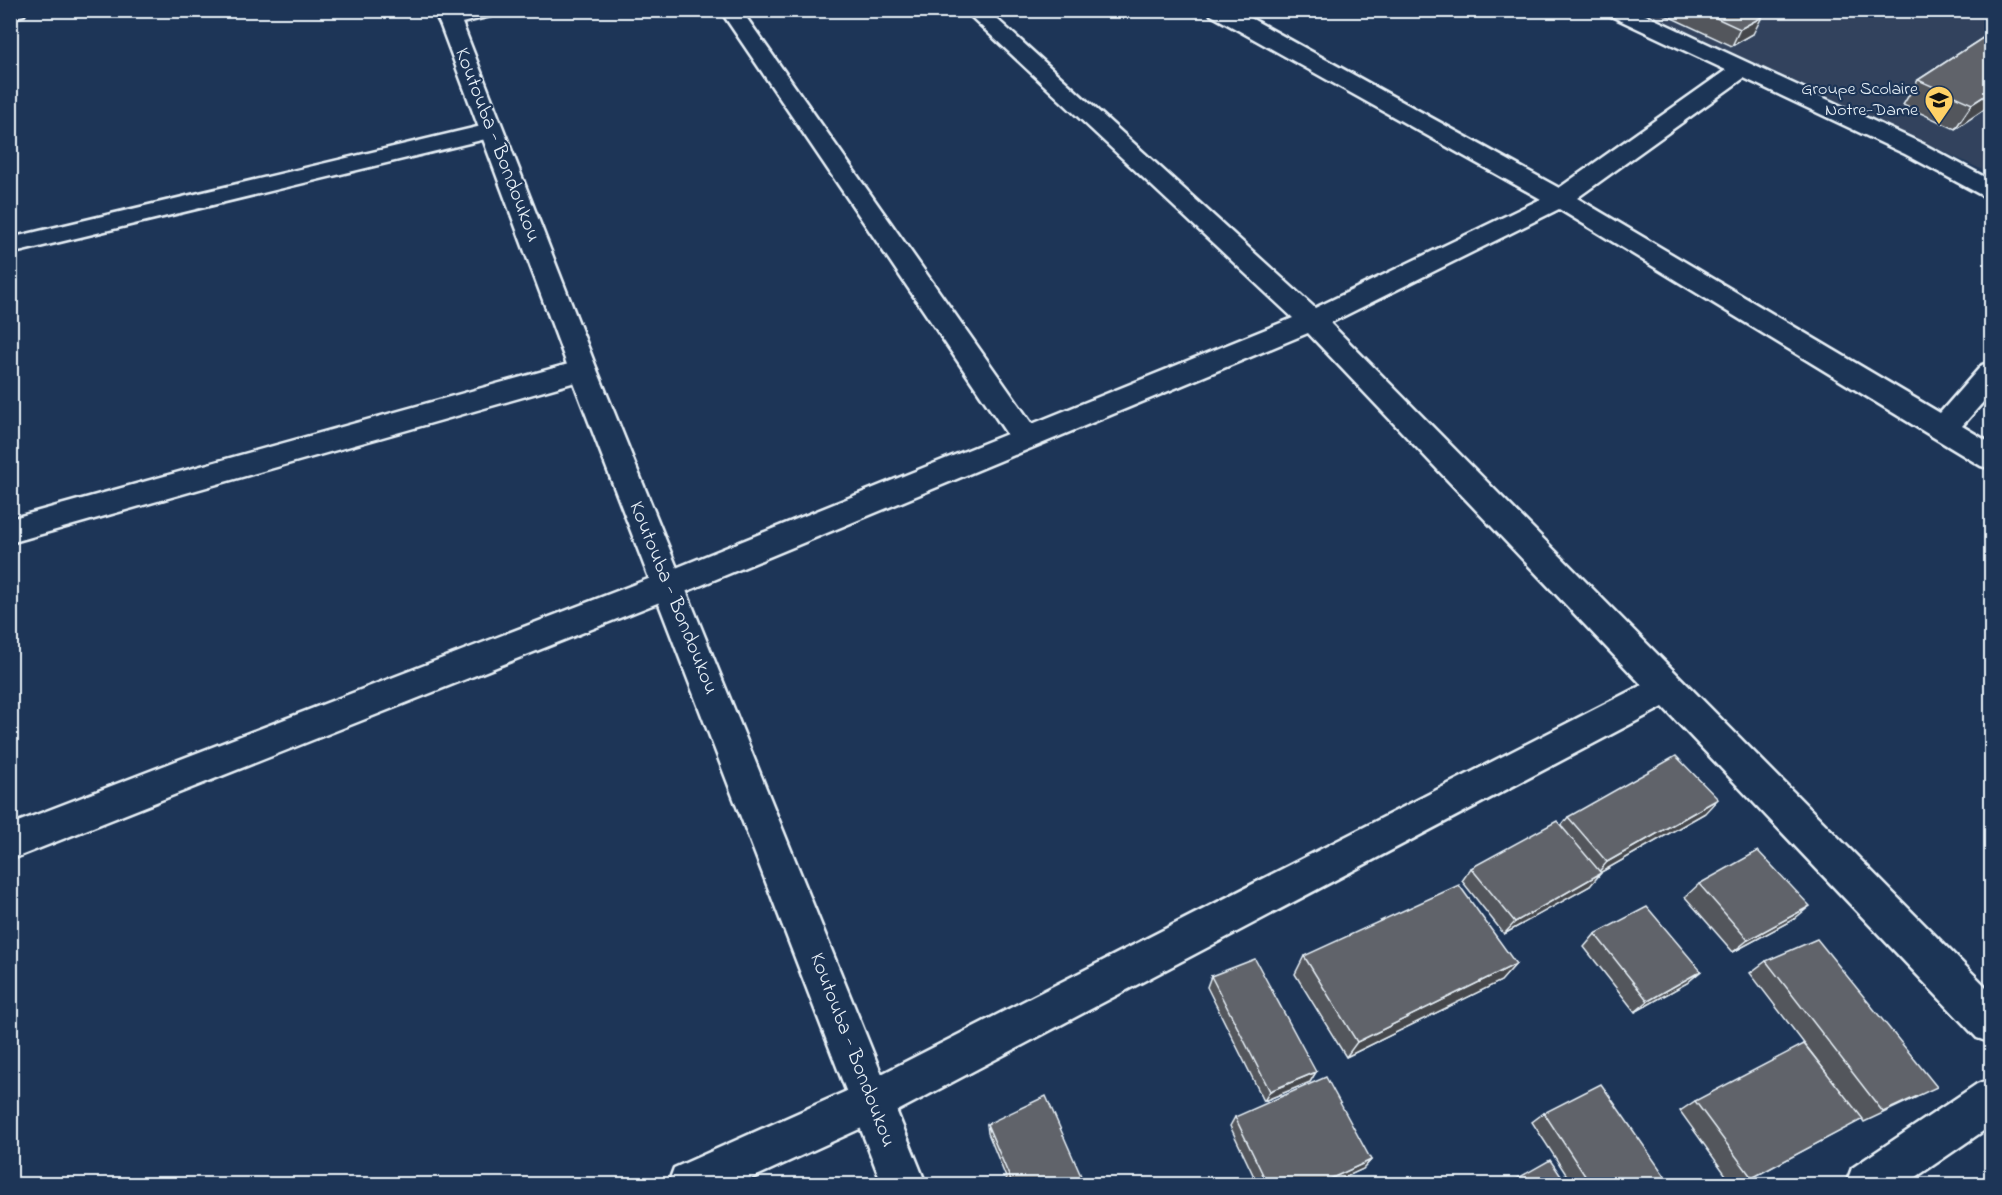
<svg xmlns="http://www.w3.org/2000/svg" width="2002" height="1195" viewBox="0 0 2002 1195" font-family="'Indie Flower',sans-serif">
	<rect width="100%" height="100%" fill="#1d3557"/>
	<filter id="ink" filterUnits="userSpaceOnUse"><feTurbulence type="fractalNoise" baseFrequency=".0167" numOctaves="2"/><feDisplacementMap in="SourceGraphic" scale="12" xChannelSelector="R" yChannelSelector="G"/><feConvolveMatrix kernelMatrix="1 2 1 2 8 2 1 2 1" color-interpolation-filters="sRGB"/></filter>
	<g filter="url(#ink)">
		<!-- built -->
		<path fill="#31435d" d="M1643 11H1991V174L1783 76Z"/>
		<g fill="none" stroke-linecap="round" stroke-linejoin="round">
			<!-- street casing -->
			<g stroke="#e8f1f8" stroke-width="5">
				<g id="street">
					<path d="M10 10H26L24 15 10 18Z"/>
					<path d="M460 10H497L495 15 449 26 441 25 438 20 441 15Z"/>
					<path d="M720 10H741L1032 424 1293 318 964 10H987L1315 308 1541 199 1211 15 1209 10H1236L1559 188 1726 70 1609 15 1607 10H1635L1923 144 1992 181V198L1983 196 1905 154 1744 78 1577 198 1940 413 1982 365 1992 362V392L1962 426 1992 444V469L1981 466 1933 437 1559 209 1330 323 1992 993V1043L1977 1038 1663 707 888 1116 739 1184H668L674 1168 858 1086 1642 685 1308 333 680 594 10 860V825L656 576 1007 434Z"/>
					<path d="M490 124 498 126 502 131 498 136 10 254V238Z"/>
					<path d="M583 360 593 363 597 370 593 377 10 543V519Z"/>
					<path d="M1992 1078V1125L1906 1184H1846L1852 1168 1977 1084Z"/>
				</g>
			</g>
			<!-- primary casing -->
			<g stroke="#e8f1f8" stroke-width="5">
				<path id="primary" d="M435 10H457L597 370 926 1184H882L569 370Z"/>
			</g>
			<!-- street -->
			<use href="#street" fill="#1d3557" fill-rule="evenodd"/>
			<!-- primary -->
			<use href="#primary" fill="#1d3557" fill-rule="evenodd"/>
		</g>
		<!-- wall -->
		<g fill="#53565c" stroke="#e8f1f8" stroke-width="1.5">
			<path d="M1659 10H1747L1753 34 1732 46 1659 12Z"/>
			<path d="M1992 32V104L1955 129 1903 105 1918 80Z"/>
			<path d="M1705 813 1601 872 1590 886 1504 934 1462 881 1471 868 1561 826 1568 817Z"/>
			<path d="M1699 884 1794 919 1733 952 1685 897Z"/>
			<path d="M1595 934 1701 971 1687 983 1635 1012 1584 947Z"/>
			<path d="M1304 956 1516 964 1501 981 1346 1057 1295 974Z"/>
			<path d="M1766 961 1917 1097 1864 1122 1862 1119 1752 1178 1739 1185H1733L1680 1111 1695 1101 1826 1072 1750 973Z"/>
			<path d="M1211 976 1316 1072 1310 1082 1264 1101 1207 987Z"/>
			<path d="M1544 1113 1671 1185H1573L1532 1122Z"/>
			<path d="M1235 1117 1371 1160 1363 1169 1328 1185H1258L1230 1126Z"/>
			<path d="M987 1124 1085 1185H1009L988 1133Z"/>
		</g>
		<!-- shaded-wall -->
		<g fill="#44464b" stroke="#e8f1f8" stroke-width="1.5">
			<path d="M1762 17 1753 34 1732 46 1740 29Z"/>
			<path d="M1992 91V104L1955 129 1972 104Z"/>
			<path d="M1718 799 1705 813 1596 875 1607 862Z"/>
			<path d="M1601 873 1590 886 1504 934 1515 922Z"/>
			<path d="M1810 906 1794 919 1733 952 1748 940Z"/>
			<path d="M1516 964 1501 981 1346 1057 1357 1042Z"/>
			<path d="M1701 971 1687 983 1635 1012 1648 1001Z"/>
			<path d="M1316 1072 1310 1082 1264 1101 1270 1091Z"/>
			<path d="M1371 1160 1363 1169 1328 1185H1317Z"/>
		</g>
		<!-- building -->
		<g fill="#61646b" stroke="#e8f1f8" stroke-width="1.5">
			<path d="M1699 10H1747L1762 17 1740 29Z"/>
			<path d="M1992 32V91L1972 104 1918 80Z"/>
			<path d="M1676 756 1718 799 1607 862 1568 817Z"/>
			<path d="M1557 821 1601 873 1515 922 1471 868Z"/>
			<path d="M1758 851 1810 906 1748 940 1699 884Z"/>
			<path d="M1459 885 1516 964 1357 1042 1304 956Z"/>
			<path d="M1647 907 1701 971 1648 1001 1595 934Z"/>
			<path d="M1817 939 1937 1087 1883 1112 1766 961Z"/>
			<path d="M1255 959 1316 1072 1270 1091 1211 976Z"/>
			<path d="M1804 1044 1863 1119 1752 1178 1695 1101Z"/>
			<path d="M1326 1077 1371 1160 1317 1185H1268L1235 1117Z"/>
			<path d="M1601 1084 1671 1185H1591L1544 1113Z"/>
			<path d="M1046 1096 1085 1185H1013L987 1124Z"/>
			<path d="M1550 1160 1567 1185H1506Z"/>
		</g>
	</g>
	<!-- icons -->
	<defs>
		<g id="school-pin" transform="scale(1.5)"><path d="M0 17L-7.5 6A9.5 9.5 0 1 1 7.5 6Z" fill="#ffd166" stroke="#1d3557"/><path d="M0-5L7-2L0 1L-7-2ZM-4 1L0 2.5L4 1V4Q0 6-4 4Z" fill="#111"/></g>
	</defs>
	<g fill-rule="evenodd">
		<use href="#school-pin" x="1939" y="100"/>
	</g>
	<g text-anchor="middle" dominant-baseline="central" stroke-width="4.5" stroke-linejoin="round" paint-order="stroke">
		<!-- far-poi labels -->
		<g font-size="18" fill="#e8f1f8" stroke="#1d3557" text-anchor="end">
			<text x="1918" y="90">Groupe Scolaire<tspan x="1918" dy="21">Notre-Dame</tspan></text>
		</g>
		<!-- street labels -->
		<g font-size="21" fill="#e8f1f8" stroke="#1d3557">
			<text transform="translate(497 145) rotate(69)">Koutouba - Bondoukou</text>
			<text transform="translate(673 598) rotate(68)">Koutouba - Bondoukou</text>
			<text transform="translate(852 1050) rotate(69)">Koutouba - Bondoukou</text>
		</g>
	</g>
	<!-- margin -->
	<rect width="2002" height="1195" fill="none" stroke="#1d3557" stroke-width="36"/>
	<rect x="18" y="18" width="1966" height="1159" fill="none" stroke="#e8f1f8" stroke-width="2" filter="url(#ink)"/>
</svg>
